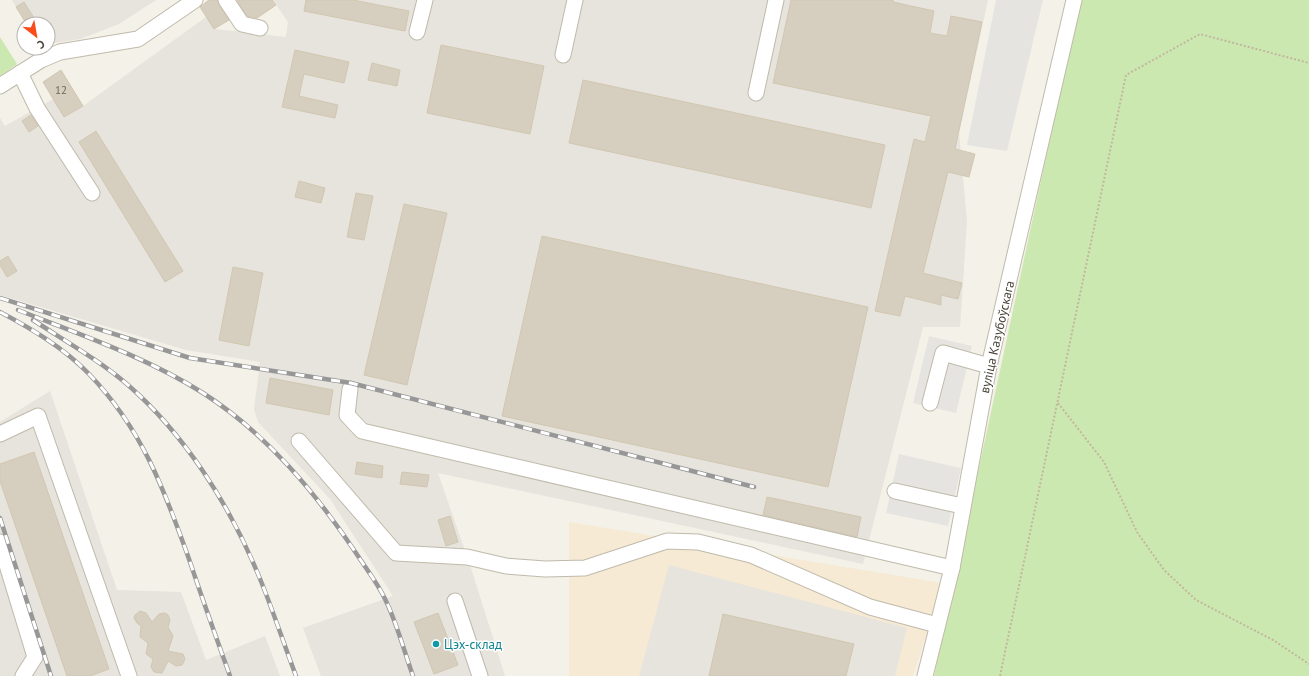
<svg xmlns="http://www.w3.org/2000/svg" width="1309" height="676" viewBox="0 0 1309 676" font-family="'PT Sans',sans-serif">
	<rect width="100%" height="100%" fill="#f4f1e8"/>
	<!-- commercial -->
	<path fill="#f6ead4" d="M569 522 943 583 913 676H569Z"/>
	<!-- industrial -->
	<g fill="#e7e3dd">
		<path d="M12 0H156L119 24 80 39 48 44V24H26Z"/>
		<path d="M273 0H988L959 133 967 221 960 327H923L863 564 438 473 471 568 505 676H321L303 628 393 596 330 499 258 422 254 409 260 362 186 350 0 295V118L5 126 53 99 43 82 61 70 83 106 206 17 215 29 286 37 288 22Z"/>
		<path d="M50 391 117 590 181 592 206 660 265 636 280 676H0V422Z"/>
		<path d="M669 565 907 628 895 676H639Z"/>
	</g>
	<!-- green -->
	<g fill="#cce8b1">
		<path d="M1080 0H1309V676H934Z"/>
		<path d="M0 37 17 64 0 77Z"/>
	</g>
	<!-- parking -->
	<g fill="#e6e4e0">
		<path d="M996 0H1043L1007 151 967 145Z"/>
		<path d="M929 336 972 346 956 413 913 403Z"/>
		<path d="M899 454 961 468 948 526 886 513Z"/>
	</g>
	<!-- building -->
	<g fill="#d6cebe" stroke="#d1c7b1">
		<path d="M209 0H217L229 20 214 29 200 7Z"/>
		<path d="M237 0H272L276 5 257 18 247 16Z"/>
		<path d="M306 0H353L409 11 405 31 304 11Z"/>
		<path d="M791 0H893V2L934 11 930 33 947 36 951 16 982 22 955 149 975 154 969 177 948 172 923 273 962 283 958 299 941 295V305L905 296 900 316 875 311 914 139 925 142 931 116 773 83Z"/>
		<path d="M24 2 34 18 26 23 16 7Z"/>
		<path d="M441 45 544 66 530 134 427 113Z"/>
		<path d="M295 50 349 62 344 83 304 74 299 96 338 105 335 118 282 107Z"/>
		<path d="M372 63 400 70 397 86 368 80Z"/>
		<path d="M61 70 83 106 64 117 43 82Z"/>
		<path d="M583 80 885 145 871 208 569 143Z"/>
		<path d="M31 115 38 126 29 132 22 121Z"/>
		<path d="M96 131 183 271 165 282 79 142Z"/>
		<path d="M299 181 325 188 321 203 295 197Z"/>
		<path d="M356 193 373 196 364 240 347 237Z"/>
		<path d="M404 204 447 213 407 385 364 375Z"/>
		<path d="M542 236 868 307 828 487 502 416Z"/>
		<path d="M8 256 17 271 7 277 0 265V261Z"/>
		<path d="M233 267 263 273 249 346 219 340Z"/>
		<path d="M270 378 333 390 329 415 266 403Z"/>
		<path d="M34 452 109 669 90 676H67L0 481V464Z"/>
		<path d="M357 462 383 466 382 478 355 474Z"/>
		<path d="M402 472 429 475 427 487 400 484Z"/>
		<path d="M767 497 861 517 857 537 763 515Z"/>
		<path d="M450 516 458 542 446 546 438 520Z"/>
		<path d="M140 611 146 613 152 622 159 614 165 613 168 615 170 620 168 627 173 636 168 651 183 654 185 659 182 665 176 666 168 661 162 673 154 672 151 667 153 659 146 654 148 643 140 637 141 626 137 623 134 618 135 615Z"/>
		<path d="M438 613 458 665 434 674 414 622Z"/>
		<path d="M723 614 854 644 846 676H709Z"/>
	</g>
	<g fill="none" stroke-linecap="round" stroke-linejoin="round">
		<!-- minor casing -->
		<g stroke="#c0baab" stroke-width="17">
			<g id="minor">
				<path d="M226 0 242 24 260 28"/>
				<path d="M417 32 425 0"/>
				<path d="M563 55 575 0"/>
				<path d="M20 73 37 108 92 193"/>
				<path d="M0 86 41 60 60 52 138 39 195 0"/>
				<path d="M756 93 776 0"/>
				<path d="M350 389 347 415 362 431 952 568"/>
				<path d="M930 403 943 353 989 366"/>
				<path d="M0 434 38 416 129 676"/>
				<path d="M299 441 396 553 467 557 506 566 545 569 585 568 667 541 698 542 751 555 870 607 937 625"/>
				<path d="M895 491 962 506"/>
				<path d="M0 542 35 657 23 676"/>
				<path d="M455 601 480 676"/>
				<path d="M925 676 952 568 989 366 1074 0"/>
			</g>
		</g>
		<!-- path -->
		<g stroke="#c2b79c" stroke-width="2" stroke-dasharray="2 2" stroke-linecap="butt">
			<path d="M1058 403 1104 462 1137 532 1164 570 1196 600 1273 640 1309 664"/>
			<path d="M1000 676 1126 75 1200 34 1309 63"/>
		</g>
		<!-- minor -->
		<use href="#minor" stroke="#fff" stroke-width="15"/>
		<!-- rail casing -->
		<g stroke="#979797" stroke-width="4.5">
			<g id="rail">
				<path d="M0 298 190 358 351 383 754 487"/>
				<path d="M18 310C81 335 146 357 203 393 267 434 316 493 358 556 367 570 378 584 385 599 397 623 404 651 413 676"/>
				<path d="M0 312C32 329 64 348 89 374 142 429 164 489 189 559 202 598 216 637 230 676"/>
				<path d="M33 320C65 341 99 360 128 385 185 435 229 504 258 574 272 607 283 642 296 676"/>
				<path d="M0 518 51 676"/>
			</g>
		</g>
		<!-- rail -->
		<use href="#rail" stroke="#fff" stroke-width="3" stroke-dasharray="9" stroke-linecap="butt"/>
	</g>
	<!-- markers -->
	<circle fill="#0f9aa8" stroke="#fff" stroke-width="1.5" cx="436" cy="644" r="4"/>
	<g text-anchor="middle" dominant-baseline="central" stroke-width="3" stroke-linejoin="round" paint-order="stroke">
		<!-- number labels -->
		<g font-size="11" fill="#6c6559">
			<text x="61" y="90">12</text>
		</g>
		<!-- street labels -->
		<g font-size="13" fill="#484237" stroke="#fff">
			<text transform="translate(997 337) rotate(-77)">вуліца Казубоўскага</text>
		</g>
		<!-- culture labels -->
		<g font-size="13" fill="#0d838f" stroke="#fff" text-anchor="start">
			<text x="444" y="644">Цэх-склад</text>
		</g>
	</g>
	<!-- north arrow -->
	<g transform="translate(36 36) rotate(149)"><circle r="19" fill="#ffffff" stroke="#b6b3af"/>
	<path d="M0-3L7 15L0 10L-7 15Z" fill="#fa4b1a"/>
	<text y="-6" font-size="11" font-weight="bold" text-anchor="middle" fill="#484237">С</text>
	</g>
</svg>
